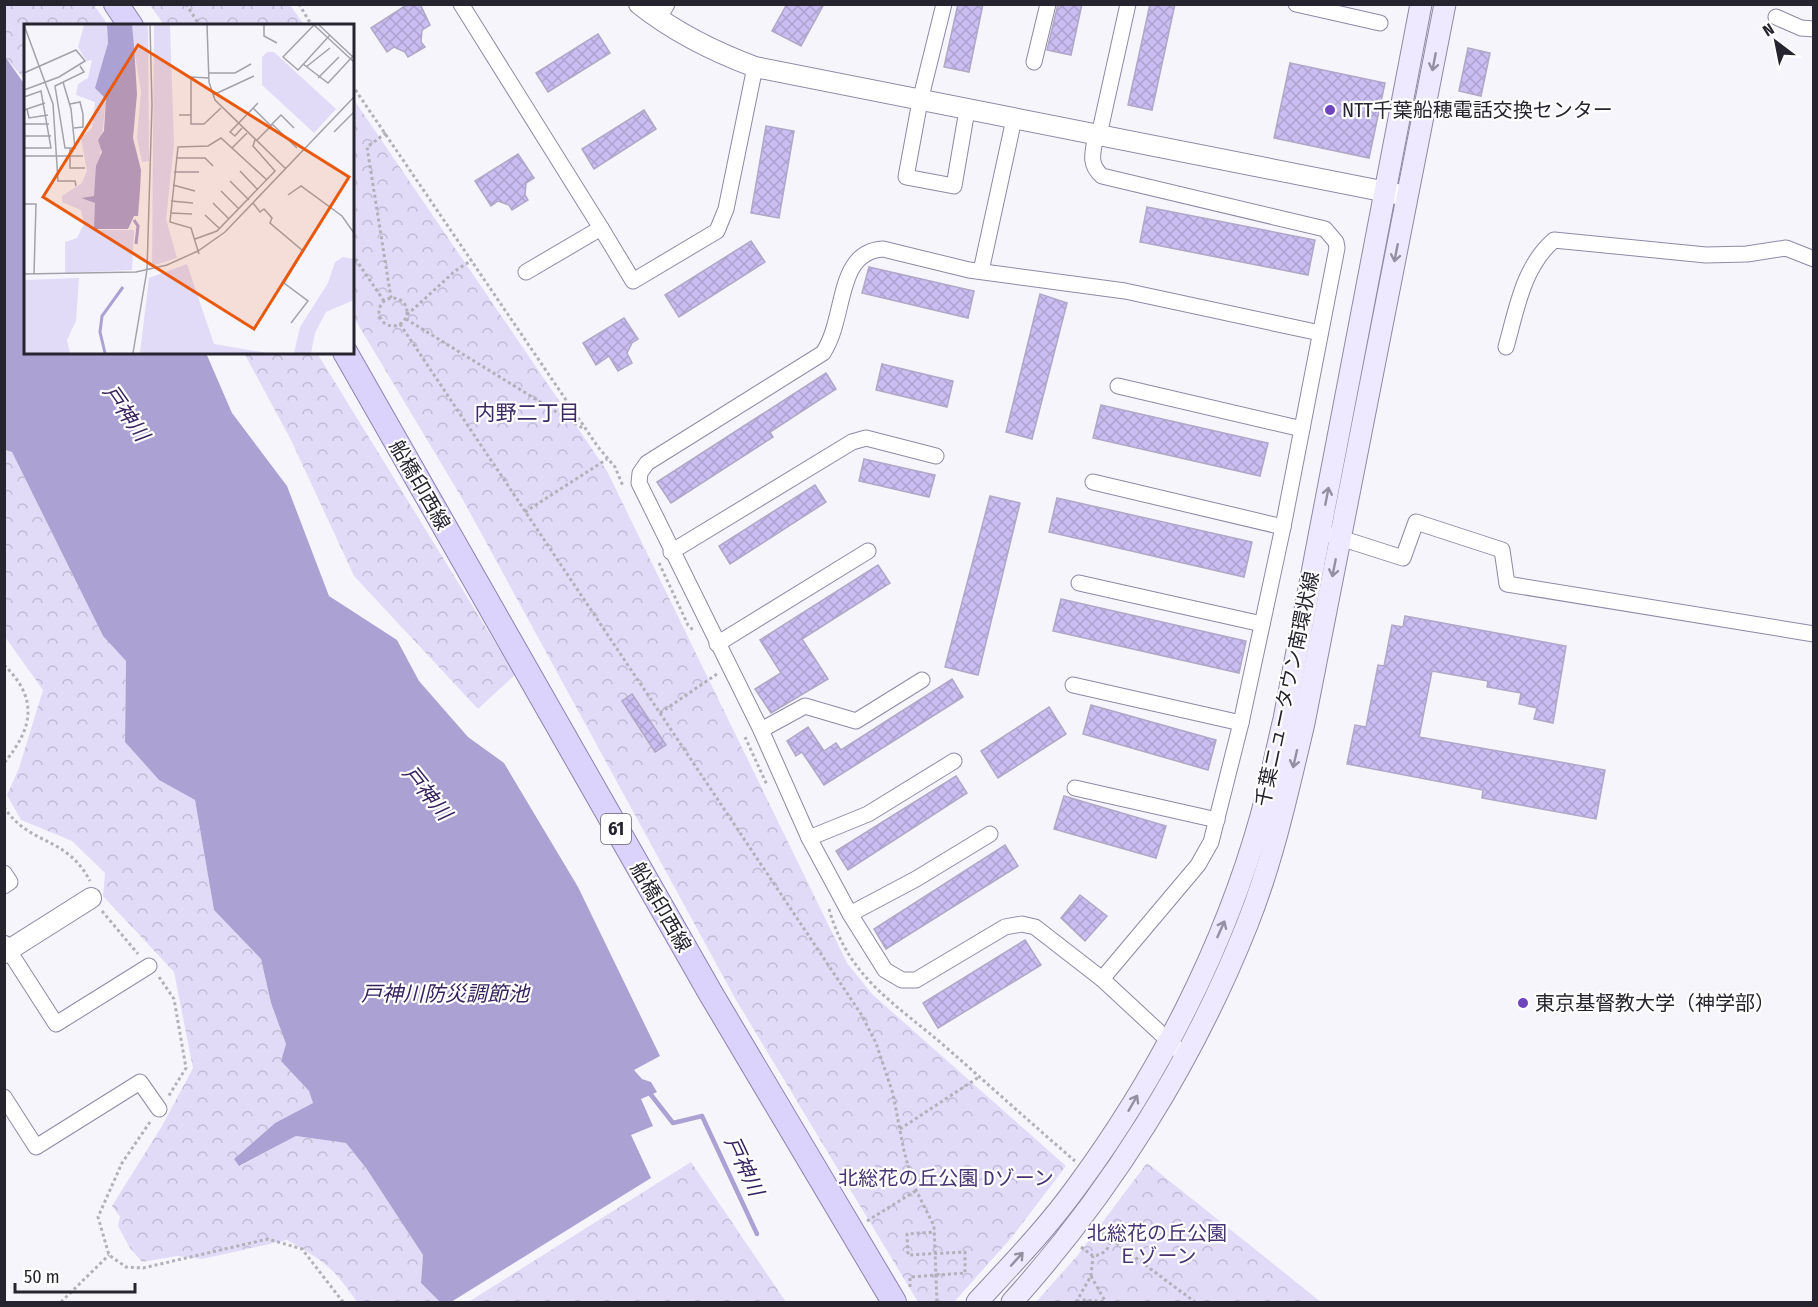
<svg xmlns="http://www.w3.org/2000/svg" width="1818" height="1307" viewBox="0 0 1818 1307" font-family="'Fira Sans Condensed','Noto Sans JP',sans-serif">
	<defs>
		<pattern id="forest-crowns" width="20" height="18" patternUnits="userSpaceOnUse" patternTransform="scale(1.5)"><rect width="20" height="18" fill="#e1dbf8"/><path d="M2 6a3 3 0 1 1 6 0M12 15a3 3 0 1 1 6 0" fill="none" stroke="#c1bcd5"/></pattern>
		<pattern id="building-cross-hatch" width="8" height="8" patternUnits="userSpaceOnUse" patternTransform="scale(1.5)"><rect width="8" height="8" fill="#c9bdf1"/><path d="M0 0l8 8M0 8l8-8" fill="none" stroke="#aca2cf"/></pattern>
	</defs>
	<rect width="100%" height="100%" fill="#f7f5fc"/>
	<!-- forest -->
	<g fill="url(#forest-crowns)">
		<path d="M5 5H94L108 25 26 26 25 80 5 57Z"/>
		<path d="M150 5H290L304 25H164Z"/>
		<path d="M352 97 607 471 847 963 872 994 1066 1166 1012 1237 954 1302H918L736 1000 463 500 353 316Z"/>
		<path d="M244 353H317L515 675 478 709 354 576 291 440Z"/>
		<path d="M4 450 12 452 103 636 126 661 125 742 159 780 195 800 214 910 261 959 271 1003 286 1044 281 1061 309 1091 313 1103 275 1123 234 1159 240 1166 296 1136 346 1143 366 1168 423 1255 421 1283 440 1302H357C332 1266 325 1262 287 1240L202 1259 177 1256 142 1262 130 1248 118 1226 120 1217 112 1206 162 1126 193 1068 174 972 103 896 105 873 72 841 21 820 7 795 19 768 43 690 5 637Z"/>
		<path d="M691 1162 786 1302H464L470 1301Z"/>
		<path d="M1147 1163 1321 1302H1036L1077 1256Z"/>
	</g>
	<!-- water -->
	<path fill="#aca1d3" d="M4 55 25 85 26 352 206 353 232 413 287 486 329 596 397 640 419 681 468 737 504 763 578 887 660 1056 634 1070 642 1079 651 1082 657 1092 641 1099 653 1126 631 1135 651 1178 451 1302H440L421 1283 423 1255 366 1168 346 1143 296 1136 239 1166 234 1159 275 1123 313 1103 309 1091 281 1061 286 1044 271 1003 261 959 214 910 195 800 159 780 125 742 126 661 103 636 12 452 5 450Z"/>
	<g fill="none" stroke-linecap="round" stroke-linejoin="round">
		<!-- stream -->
		<path stroke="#aca1d3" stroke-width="4.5" d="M648 1091 673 1123 702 1116 757 1234"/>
	</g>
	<!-- building -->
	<g fill="url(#building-cross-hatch)" stroke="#afa8c6" stroke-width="1.5">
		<path d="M408 4H420L430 25 422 30 421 42 425 47 408 57 405 52 394 47 387 52 371 28Z"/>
		<path d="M787 4H824L801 46 772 31Z"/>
		<path d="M958 4H983L969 72 944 67Z"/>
		<path d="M1058 4H1082L1071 55 1047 50Z"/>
		<path d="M1150 4H1175L1152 110 1128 105Z"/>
		<path d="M598 34 610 53 548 92 536 73Z"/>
		<path d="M1468 48 1490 53 1481 96 1459 91Z"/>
		<path d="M1290 63 1385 83 1369 158 1274 138Z"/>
		<path d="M644 110 656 129 594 169 582 149Z"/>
		<path d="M766 126 794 131 779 218 751 213Z"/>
		<path d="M518 154 534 178 526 183 525 195 528 200 512 210 509 205 498 201 491 206 475 181Z"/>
		<path d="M1147 207 1315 240 1308 275 1140 242Z"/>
		<path d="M751 241 765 262 679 317 665 295Z"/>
		<path d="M869 267 974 291 968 318 862 293Z"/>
		<path d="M1040 294 1067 303 1032 439 1006 432Z"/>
		<path d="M624 318 638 339 632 343 627 353 632 363 618 371 609 356 596 365 583 343Z"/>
		<path d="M882 364 953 381 947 407 876 390Z"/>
		<path d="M826 373 836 389 770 432 773 437 671 503 657 482Z"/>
		<path d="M1101 405 1268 443 1260 476 1093 438Z"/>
		<path d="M864 459 935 475 929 497 859 481Z"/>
		<path d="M815 485 826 502 730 564 719 546Z"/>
		<path d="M990 496 1020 503 978 675 945 667Z"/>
		<path d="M1057 498 1252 542 1244 577 1049 532Z"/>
		<path d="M878 565 890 583 802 639 828 679 771 713 755 689 781 673 760 640Z"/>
		<path d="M1061 599 1246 641 1239 673 1053 631Z"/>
		<path d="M1405 616 1566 646 1553 723 1534 719 1537 708 1519 704 1521 693 1487 687 1488 681 1432 671 1419 737 1605 770 1596 819 1482 798 1483 790 1347 764 1355 725 1366 727 1378 665 1384 666 1392 625 1403 627Z"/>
		<path d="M952 679 963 697 824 785 802 752 796 756 787 741 808 727 824 751 836 743 841 750Z"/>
		<path d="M632 694 666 745 655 752 622 701Z"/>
		<path d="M1091 705 1216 740 1208 770 1083 734Z"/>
		<path d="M1049 707 1066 734 998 778 981 751Z"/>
		<path d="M956 776 967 793 848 870 836 851Z"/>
		<path d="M1064 796 1166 826 1156 858 1054 829Z"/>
		<path d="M1005 845 1018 866 886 949 874 929Z"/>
		<path d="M1080 895 1107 916 1085 941 1061 918Z"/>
		<path d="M1025 940 1041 965 938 1028 923 1003Z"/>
	</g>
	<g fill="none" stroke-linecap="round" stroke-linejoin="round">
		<!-- minor casing -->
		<g stroke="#8f89a5" stroke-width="17">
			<g id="minor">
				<path d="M461 4 601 228"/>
				<path d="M944 4 920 101 906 177 954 186 967 110"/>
				<path d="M1296 4 1380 23"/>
				<path d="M1776 17 1801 28 1814 29"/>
				<path d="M658 20 667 4"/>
				<path d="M1034 62 1048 4"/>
				<path d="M1096 135C1093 152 1088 164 1102 176L1325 229 1336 242 1337 248 1283 527 1241 723 1211 842 1198 865 1102 979"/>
				<path d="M1099 135 1128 4"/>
				<path d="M981 271 1014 119"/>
				<path d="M526 272 601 228 633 281 717 231 726 209 755 67"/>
				<path d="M1506 347C1517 308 1523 267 1554 240L1706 255 1747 254 1786 248 1814 259"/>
				<path d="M1118 386 1302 429"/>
				<path d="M1093 482 1283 527"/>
				<path d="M1331 535 1403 558 1416 522 1502 550 1507 584 1814 634"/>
				<path d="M671 552 852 442 866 438 936 456"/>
				<path d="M1079 583 1262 624"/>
				<path d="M717 644 868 551"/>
				<path d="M1073 685 1241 723"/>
				<path d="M761 730 805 706 856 721 922 680"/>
				<path d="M1075 788 1217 820"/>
				<path d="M809 838 868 814 954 761"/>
				<path d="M4 873 10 882 4 886"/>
				<path d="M850 914 916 879 990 834"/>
				<path d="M4 943 56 1024 149 966"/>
				<path d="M1186 1057 1102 979 1035 927 1022 924 1005 927 916 980H902L885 970 850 914 809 838 761 730 639 483 640 473 647 463 823 353C847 317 835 252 883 249L969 270 1125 291 1320 333"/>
				<path d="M4 1097 36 1147 140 1082 159 1109"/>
			</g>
		</g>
		<!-- tertiary casing -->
		<g stroke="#8f89a5" stroke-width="22">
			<g id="tertiary">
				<path d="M639 4C674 32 712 51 755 67L1407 196"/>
				<path d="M4 953 91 898"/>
			</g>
		</g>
		<!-- secondary casing -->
		<g stroke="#8f89a5" stroke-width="23">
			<g id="secondary">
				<path d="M977 1302C1012 1264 1048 1227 1078 1185 1158 1076 1224 948 1261 816 1270 784 1276 751 1284 719L1421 4"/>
				<path d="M1012 1302C1111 1192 1192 1063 1247 925 1273 860 1288 791 1304 723L1445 4"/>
			</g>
		</g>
		<!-- primary casing -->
		<g stroke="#8d82b3" stroke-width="26">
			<g id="primary">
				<path d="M116 4 131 26"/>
				<path d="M345 352 711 994 894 1302"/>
			</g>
		</g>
		<!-- path -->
		<g stroke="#b2b0b8" stroke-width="3" stroke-dasharray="3 3" stroke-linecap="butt">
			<path d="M186 4 200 26"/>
			<path d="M299 4 312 26"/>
			<path d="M352 85 598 447 615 467 623 486"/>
			<path d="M386 133 367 147 391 298"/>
			<path d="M352 254 384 301"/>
			<circle cx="393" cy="312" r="14"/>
			<path d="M407 315 455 271 472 260"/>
			<path d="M406 319 584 429"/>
			<path d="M400 324 861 1014 876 1043 893 1094 904 1151 913 1184 934 1226 937 1302"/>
			<path d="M525 512 607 459"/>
			<path d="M659 563 688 625 694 631"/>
			<path d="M4 665C38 698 34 727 4 763"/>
			<path d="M660 713 717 674"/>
			<path d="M745 737 767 785"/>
			<path d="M4 807C29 846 66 835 90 881"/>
			<path d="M829 909C849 980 898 1005 948 1049 990 1086 1032 1124 1075 1161"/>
			<path d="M102 911 138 954"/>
			<path d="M159 977 174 999 186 1068 168 1097"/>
			<path d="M150 1122 122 1163 98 1217 109 1255 126 1267 143 1268 268 1239 302 1249 343 1302"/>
			<path d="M900 1129 979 1077"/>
			<path d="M867 1221 917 1190"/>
			<path d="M1097 1229 1195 1302"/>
			<path d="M1081 1247 1093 1256C1103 1255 1110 1249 1110 1239"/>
			<path d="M1091 1276 1105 1301"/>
			<path d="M910 1287V1277L965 1273V1252L908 1255 907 1234 935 1232"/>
			<path d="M61 1302 109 1255"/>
			<path d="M1076 1302 1091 1276 1093 1256"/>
			<path d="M1077 1302 1082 1300 1106 1302"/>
		</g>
		<!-- minor -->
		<use href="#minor" stroke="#fff" stroke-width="15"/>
		<!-- tertiary -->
		<use href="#tertiary" stroke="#fff" stroke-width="20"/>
		<!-- secondary -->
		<use href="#secondary" stroke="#eee9fe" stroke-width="21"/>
		<!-- primary -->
		<use href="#primary" stroke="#dcd3fc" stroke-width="24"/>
	</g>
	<!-- one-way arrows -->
	<defs><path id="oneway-shaft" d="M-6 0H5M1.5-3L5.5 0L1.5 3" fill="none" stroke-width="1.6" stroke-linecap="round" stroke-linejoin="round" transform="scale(1.5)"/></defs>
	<g stroke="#9490a1">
		<use href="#oneway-shaft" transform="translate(1434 62) rotate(101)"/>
		<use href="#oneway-shaft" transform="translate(1396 253) rotate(101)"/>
		<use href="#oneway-shaft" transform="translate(1327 496) rotate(-79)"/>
		<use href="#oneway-shaft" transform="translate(1334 568) rotate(101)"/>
		<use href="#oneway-shaft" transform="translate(1295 759) rotate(103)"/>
		<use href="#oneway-shaft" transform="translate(1221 929) rotate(-66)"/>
		<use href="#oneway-shaft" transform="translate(1133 1103) rotate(-60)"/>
		<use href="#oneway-shaft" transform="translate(1017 1259) rotate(-48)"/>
	</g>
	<!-- markers -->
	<g fill="#6f45be" stroke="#fff" stroke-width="2">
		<circle cx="1330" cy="110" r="6"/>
		<circle cx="1523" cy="1003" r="6"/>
	</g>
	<g text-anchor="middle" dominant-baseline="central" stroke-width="4.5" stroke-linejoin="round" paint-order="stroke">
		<!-- shield labels -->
		<rect fill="#fff" stroke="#67666d" stroke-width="1.5" x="601" y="814" width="30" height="30" rx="4.5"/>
		<g font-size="18" font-weight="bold" fill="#26242f">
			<text x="616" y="829">61</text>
		</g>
		<!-- poi labels -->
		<g font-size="20" fill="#26242f" stroke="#fff" text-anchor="start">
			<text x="1342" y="110">NTT千葉船穂電話交換センター</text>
			<text x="1535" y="1003">東京基督教大学（神学部）</text>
		</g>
		<!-- street labels -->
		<g font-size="20" fill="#26242f" stroke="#fff">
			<text transform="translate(420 485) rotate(60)">船橋印西線</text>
			<text transform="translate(1287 689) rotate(-78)">千葉ニュータウン南環状線</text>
			<text transform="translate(661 907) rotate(60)">船橋印西線</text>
		</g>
		<!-- park labels -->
		<g font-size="20" fill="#473472" stroke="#fff">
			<text x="946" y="1178">北総花の丘公園 Dゾーン</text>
			<text x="1157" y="1233">北総花の丘公園<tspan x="1157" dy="23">Ｅゾーン</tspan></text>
		</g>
		<!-- water labels -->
		<g font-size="21" font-style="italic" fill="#37235f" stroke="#fff">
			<text transform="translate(126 413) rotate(55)">戸神川</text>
			<text transform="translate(427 793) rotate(51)">戸神川</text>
			<text x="445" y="994">戸神川防災調節池</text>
			<text transform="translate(744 1166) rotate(65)">戸神川</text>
		</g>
		<!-- neighbourhood labels -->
		<g font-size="21" fill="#3d2b66" stroke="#fff">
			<text x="527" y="413">内野二丁目</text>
		</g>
	</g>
	<!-- overview -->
	<g transform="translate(24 24)">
		<rect width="330" height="330" fill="#f7f5fc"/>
		<path d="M60 1H83L84 19 72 64 82 74 74 152 70 172 57 174 71 179V206H110L108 246 41 249V218L53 214 60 200 57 186 38 178V172L58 159 63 147 57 114 68 104 71 78 52 71 54 60 64 54 68 36 62 37 54 23ZM106 1H124L125 137 118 138 113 114 117 67ZM130 1H146L150 120 142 195 153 234 128 242ZM243 28H250L312 85 290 109 238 61V33ZM319 233 330 235V276L302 288 291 309 287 329H270L276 303 304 259 311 238ZM163 240 190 320 243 329H116L125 254ZM55 254 52 297 43 316 46 329H0V256Z" fill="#e1dbf8"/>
		<path d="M83 1H108L110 22 113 70 109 114 117 146 116 166 114 192H110L104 205H70L71 179 57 174 70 172 72 142 78 128 74 116 80 107 82 75 71 64 84 19Z" fill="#aca1d3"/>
		<path fill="none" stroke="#aca1d3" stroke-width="3" d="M110 196 114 202 112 220M81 329 76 308 78 292 99 263"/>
		<path fill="none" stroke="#a3a1aa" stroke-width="1.5" d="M0 1 29 80 34 157H51L52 162M183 1 185 58 191 76 262 145M240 1V12L253 19M290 1 259 33 274 46 306 11M290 1 330 38M295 1 329 33M279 40 304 59 330 31M282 43 306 24M0 49 52 26 61 37 35 53 0 66M184 49H211L227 40M294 54 315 33M39 58 47 85 51 124H41L31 62 60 48 56 42M189 71 230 52M0 73 17 67 27 124H0M46 80 56 78 59 90V103L50 104M229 84 247 102 232 117M3 85 5 94 24 91M0 86 21 79M155 91H167V100H180L197 84M167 91V53L185 54M0 100H25M248 100 273 124M247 101 257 91 270 104M218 104 211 112 206 108 234 79M310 108 330 88M0 112H27M46 124V144H61M208 124 223 109M0 132H59M152 134H181L189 142M216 147 234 166M150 148H175M206 157 225 176M149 161 171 167M197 167 215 185M264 171 277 162 318 192 330 209M147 177 169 179M189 179 205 195M229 179 236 188 240 185 248 194 246 199 279 227 260 259 284 277 267 299M0 180H12L10 250M146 189 168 190M181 191 196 205M171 215 193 207 251 147 229 122 231 116M175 230 167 204 146 198 154 123 184 122 197 114 243 156M0 250 112 248 143 241 174 227 201 208 330 73M109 329 123 246 128 81 126 1"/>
		<path fill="#e8590c" fill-opacity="0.15" stroke="#e8590c" stroke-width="3" d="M114 21 325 153 230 305 19 173Z"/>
		<rect width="330" height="330" fill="none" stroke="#26242f" stroke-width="3"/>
	</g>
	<!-- border -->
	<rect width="1818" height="1307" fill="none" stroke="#26242f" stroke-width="12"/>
	<!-- north arrow -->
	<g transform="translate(1776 42) rotate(328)" stroke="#ffffff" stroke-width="4.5" paint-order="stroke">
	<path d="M0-4.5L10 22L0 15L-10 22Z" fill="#26242f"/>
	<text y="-9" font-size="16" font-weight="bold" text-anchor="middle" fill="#26242f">N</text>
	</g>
	<!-- scale -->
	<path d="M15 1283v9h120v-9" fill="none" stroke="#26242f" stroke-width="3"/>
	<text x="24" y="1283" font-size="18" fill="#26242f" stroke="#ffffff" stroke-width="4.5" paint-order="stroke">50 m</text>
</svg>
